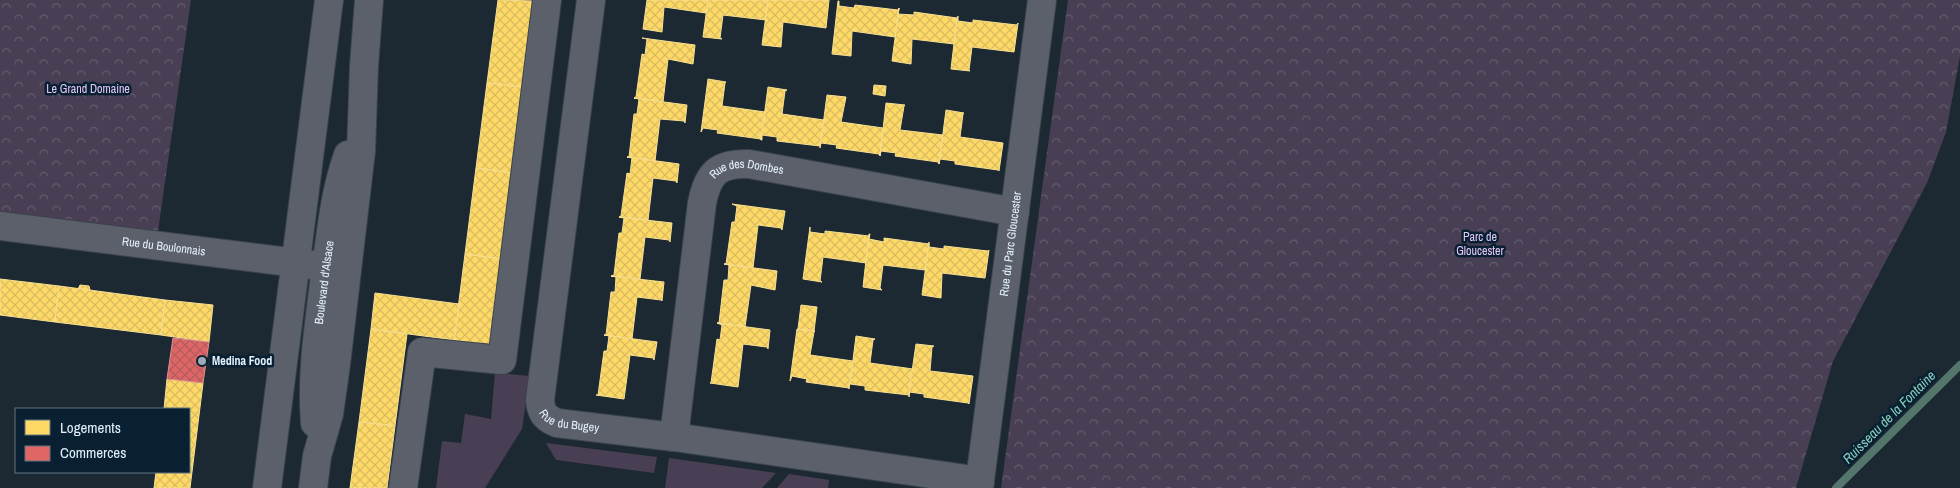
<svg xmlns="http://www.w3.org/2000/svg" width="1960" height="488" viewBox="0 0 1960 488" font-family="'Archivo Narrow',sans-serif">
	<defs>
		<pattern id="park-crowns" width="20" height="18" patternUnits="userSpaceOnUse" patternTransform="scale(1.25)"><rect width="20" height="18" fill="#493f54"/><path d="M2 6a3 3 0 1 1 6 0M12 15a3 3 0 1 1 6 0" fill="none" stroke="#635b6e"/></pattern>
		<pattern id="homes-cross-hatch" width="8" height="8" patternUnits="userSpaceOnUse" patternTransform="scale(1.25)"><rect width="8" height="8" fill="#ffd966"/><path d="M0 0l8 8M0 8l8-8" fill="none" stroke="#dabc61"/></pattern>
		<pattern id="shops-cross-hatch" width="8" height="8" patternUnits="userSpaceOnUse" patternTransform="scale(1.25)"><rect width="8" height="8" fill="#e06666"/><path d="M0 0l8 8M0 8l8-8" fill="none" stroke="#b15d5e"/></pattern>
	</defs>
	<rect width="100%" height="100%" fill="#1c2932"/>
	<!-- grass -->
	<g fill="#493f54">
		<path d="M495 373 530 376 522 429 485 488H436L442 441 461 443 465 414 491 419Z"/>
		<path d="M546 443 657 457 654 473 556 460Z"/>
		<path d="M669 458 776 473 762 488H665Z"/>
		<path d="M789 474 829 480 828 488H777Z"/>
	</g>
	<!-- park -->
	<g fill="url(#park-crowns)">
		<path d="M0 0H191L156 245 0 226Z"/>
		<path d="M1068 0H1960V56L1946 132 1927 183 1833 361 1796 488H1001Z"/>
	</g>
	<!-- homes -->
	<g fill="url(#homes-cross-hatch)" stroke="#f7e093">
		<path d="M498 0 534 1 523 87 487 83Z"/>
		<path d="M647 0H708L706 13 664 7 662 32 643 29Z"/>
		<path d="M708 0H768L766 20 723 15 720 38 722 39 703 37Z"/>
		<path d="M768 0H829L826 28 783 22 781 47 762 45Z"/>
		<path d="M838 1H839V6L854 8 855 5 898 10 899 8 895 37 852 31 851 56 832 54Z"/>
		<path d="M899 8 898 14 914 15V12L957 18 954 44 912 39 911 64 892 61Z"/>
		<path d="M958 16V21L973 23V20L1017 25 1018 23 1014 52 972 47 969 70 970 71 951 69 957 18Z"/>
		<path d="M642 38 695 45 693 64 668 59 663 102 634 98 636 97 642 54 645 55 647 39Z"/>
		<path d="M708 79 726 82 725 83 722 106 765 112 761 140V139L717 133 718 130 703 128 701 132Z"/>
		<path d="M487 83 523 87 512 173 476 168Z"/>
		<path d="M874 85 886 86 885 96 873 94Z"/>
		<path d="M768 87 787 90 785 91 782 114 824 120 820 146 777 141V137L762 135V140H761Z"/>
		<path d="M827 95 846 97 841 122 883 128 880 156 879 154 836 148 837 145 821 143 820 148Z"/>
		<path d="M634 98 687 105 685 123 684 121 660 119 655 161 627 157H629L634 114H637L639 99Z"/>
		<path d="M886 103 905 105 904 106 900 130 943 135 939 164 938 162 895 156 896 153 881 151 880 156Z"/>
		<path d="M946 110 964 113 963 114 960 137 1003 143 999 171 998 170 955 164V161L940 159 939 164Z"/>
		<path d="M627 157 679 164 677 183 676 181 653 178 648 220 619 217 621 216 627 173 630 174 632 158Z"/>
		<path d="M476 168 512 173 501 259 465 254Z"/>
		<path d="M732 204 785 211 782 230 781 228 758 225 753 268 724 264H726L732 222H735L737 206Z"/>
		<path d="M619 217 672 223 670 242 669 240 645 237 640 279 611 276 614 275 619 233H622L624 218Z"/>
		<path d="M810 227V232L825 234V231L869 236 866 263 823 257 820 281 822 282 803 279Z"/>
		<path d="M869 234H870L869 239 884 242V238L929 244 925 270 883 265 880 288 882 290 863 287Z"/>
		<path d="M929 242V247L944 249V246L988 251 989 250 985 278 942 273 941 298 922 295Z"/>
		<path d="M465 254 501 259 490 345 454 340Z"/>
		<path d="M724 264 777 271 775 290 751 285 745 327 717 323H719L724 280H728L729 265Z"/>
		<path d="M611 276 664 282 662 301 661 300 637 297 632 339 604 335H606L611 292H615L616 277Z"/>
		<path d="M0 279 59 286 55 322 0 315Z"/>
		<path d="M80 285 89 286 90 290 78 289Z"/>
		<path d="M59 286 165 300 161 335 55 322Z"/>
		<path d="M375 293 459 304 454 340 371 329Z"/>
		<path d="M165 300 213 305 209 342 161 335Z"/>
		<path d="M801 305 817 307 814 331 798 329Z"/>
		<path d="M717 323 770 330 768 349 767 347 743 344 738 387 710 383H711L717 339 720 340 722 325Z"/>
		<path d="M371 329 407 334 395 426 359 422Z"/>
		<path d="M797 329 815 331 814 332 810 355 853 361 849 389V388L806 382 807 379 792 376 790 381Z"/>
		<path d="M604 335 657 342 654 360 653 358 630 355 624 399 596 395H598L604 351H607L609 336Z"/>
		<path d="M856 336 875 339 873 340 870 363 913 369 909 397V395L865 390V386L850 384Z"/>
		<path d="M916 344 934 346 932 347 930 371 973 376 969 404 968 403 924 397V394L909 392Z"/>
		<path d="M167 379 203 383 190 488H154L156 472H189V409H164Z"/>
		<path d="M359 422 395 426 387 488H350Z"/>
	</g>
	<!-- shops -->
	<path fill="url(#shops-cross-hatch)" stroke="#e19093" d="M173 338 209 342 203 383 167 379Z"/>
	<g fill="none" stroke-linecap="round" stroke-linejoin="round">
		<!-- stream -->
		<path stroke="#54756c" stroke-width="8" d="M1836 488 1960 365"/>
		<!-- minor casing -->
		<g stroke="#3a444d" stroke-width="30">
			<g id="minor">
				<path id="s1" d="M591 0 540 400C541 413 545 418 557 423L674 437 980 481"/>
				<path id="s2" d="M0 226 313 265"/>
				<path id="s3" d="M315 423C311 373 319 325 325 275 331 234 334 194 348 155"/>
				<path id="s4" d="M674 437 702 203C708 173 718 163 749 164L1015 212"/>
				<path d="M267 488 329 0"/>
				<path d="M313 488 317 456 329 414 336 364 361 151 364 66 369 0"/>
				<path d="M403 488 422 352 502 360 547 0"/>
				<path id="s5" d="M979 488 1042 0"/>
			</g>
		</g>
		<!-- minor -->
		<use href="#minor" stroke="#5c606a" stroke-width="28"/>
	</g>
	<!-- markers -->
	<circle fill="#9dabb6" stroke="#082032" stroke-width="2" cx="202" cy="361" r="5"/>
	<g text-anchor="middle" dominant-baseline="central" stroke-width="5" stroke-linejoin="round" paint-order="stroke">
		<!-- park labels -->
		<g font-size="12" fill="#e6c8f8" stroke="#082032">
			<text x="88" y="89">Le Grand Domaine</text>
			<text x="1480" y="237">Parc de<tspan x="1480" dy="14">Gloucester</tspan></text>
		</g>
		<!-- street labels -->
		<g font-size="12" fill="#e3f1fd" stroke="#082032">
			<text stroke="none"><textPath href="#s4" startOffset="302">Rue des Dombes</textPath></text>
			<text stroke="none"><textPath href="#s5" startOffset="246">Rue du Parc Gloucester</textPath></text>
			<text stroke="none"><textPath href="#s2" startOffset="165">Rue du Boulonnais</textPath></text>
			<text stroke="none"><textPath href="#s3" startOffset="141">Boulevard d'Alsace</textPath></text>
			<text stroke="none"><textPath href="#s1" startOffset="445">Rue du Bugey</textPath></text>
		</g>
		<!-- poi labels -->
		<g font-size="12" font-weight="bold" fill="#e3f1fd" stroke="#082032" text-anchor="start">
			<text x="212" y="361">Medina Food</text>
		</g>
		<!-- water labels -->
		<g font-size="14" font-style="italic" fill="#8ccebc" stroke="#082032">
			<text transform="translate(1889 417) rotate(-45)">Ruisseau de la Fontaine</text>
		</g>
	</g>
	<!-- legend -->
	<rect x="15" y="408" width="175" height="65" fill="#082032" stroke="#607483"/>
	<rect x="25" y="420" width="25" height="15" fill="#ffd966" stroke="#607483"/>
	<text x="60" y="433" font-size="15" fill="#e3f1fd">Logements</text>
	<rect x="25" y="446" width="25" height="15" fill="#e06666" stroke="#607483"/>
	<text x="60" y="458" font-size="15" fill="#e3f1fd">Commerces</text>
</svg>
